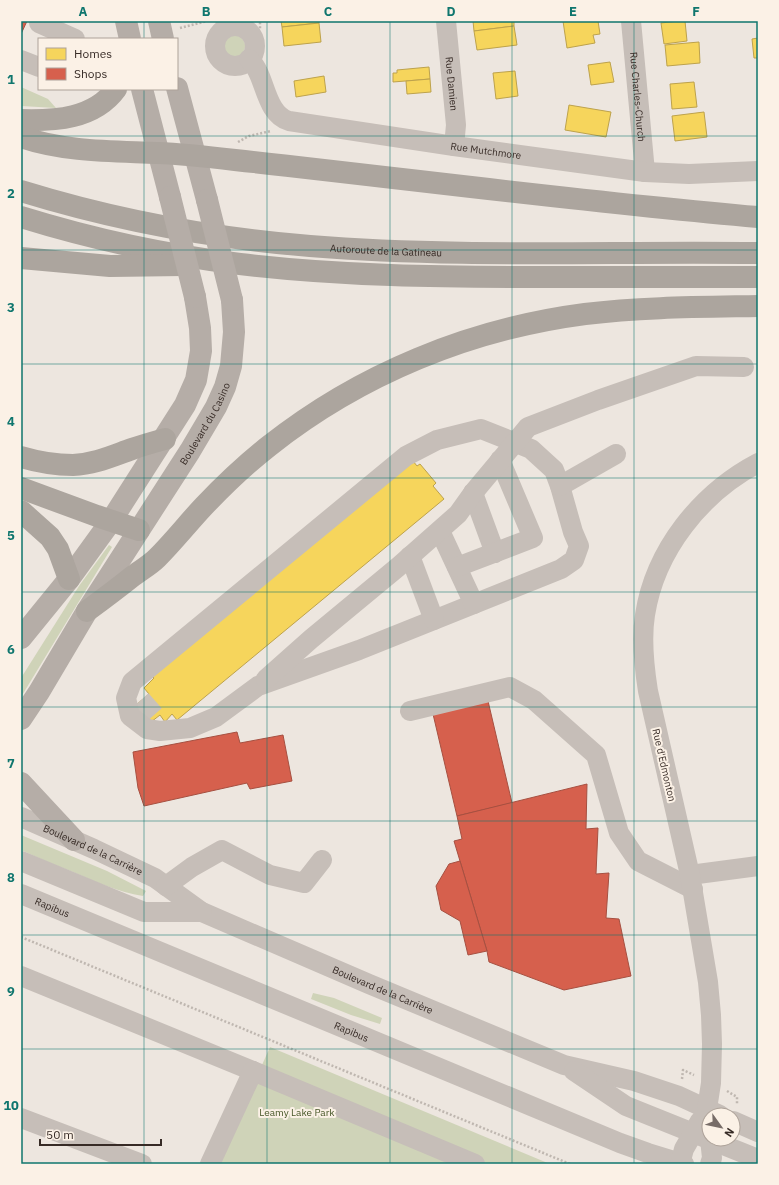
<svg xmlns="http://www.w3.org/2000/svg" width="779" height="1185" viewBox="0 0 779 1185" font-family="'IBM Plex Sans',sans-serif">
	<rect width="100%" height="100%" fill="#ede6df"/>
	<!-- green -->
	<g fill="#cfd3b8">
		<circle cx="234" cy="46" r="11"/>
		<path d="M21 87 48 99 56 108 21 106Z"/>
		<path d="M109 545 112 547 21 697V678L79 586Z"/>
		<path d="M21 835 107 871 146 891 143 896C118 892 96 882 73 872 55 865 38 858 21 850Z"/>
		<path d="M313 993 334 998 382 1018 380 1024 351 1015 311 999Z"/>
		<path d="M270 1047 550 1164H218Z"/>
	</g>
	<!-- homes -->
	<g fill="#f6d55c" stroke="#bda24c">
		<path d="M281 21H319V23L282 27Z"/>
		<path d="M473 21H514V26L474 31Z"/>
		<path d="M563 21H598L600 34 593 35 595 43 567 48Z"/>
		<path d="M678 21H685L687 41 664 44 661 23Z"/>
		<path d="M319 23 321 42 284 46 282 27Z"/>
		<path d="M514 26 517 45 477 50 474 31Z"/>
		<path d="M758 38V58H754L752 39Z"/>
		<path d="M699 42 700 63 667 66 665 45Z"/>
		<path d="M610 62 614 82 591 85 588 65Z"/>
		<path d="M429 67 430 79 393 82V73H397V70Z"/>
		<path d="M515 71 518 96 496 99 493 73Z"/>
		<path d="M324 76 326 92 296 97 294 81Z"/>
		<path d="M430 79 431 92 407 94 406 81Z"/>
		<path d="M694 82 697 107 672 109 670 84Z"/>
		<path d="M569 105 611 112 606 137 565 130Z"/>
		<path d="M704 112 707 137 675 141 672 116Z"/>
		<path d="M409 456 417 466 420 464 436 483 433 486 444 499 177 720 172 714 165 722 160 715 151 722 136 705 149 694 144 688 154 678 148 672Z"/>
	</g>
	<!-- shops -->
	<g fill="#d6604d" stroke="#a65041">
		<path d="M21 21H27L21 34Z"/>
		<path d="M488 701 512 803 457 816 433 714Z"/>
		<path d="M237 732 240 743 283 735 292 781 250 789 247 783 144 806 138 788 133 752Z"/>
		<path d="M587 784 586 829 598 828 596 874 609 873 606 918 619 919 631 976 564 990 489 962 487 951 454 841 462 839 457 816Z"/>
		<path d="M460 861 487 951 468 955 460 921 441 910 436 886 449 864Z"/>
	</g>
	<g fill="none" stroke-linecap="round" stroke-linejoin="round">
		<!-- minor-tunnel -->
		<path stroke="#c9c1ba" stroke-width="20" stroke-dasharray="20 10" stroke-linecap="butt" d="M141 700 157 718"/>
		<!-- path -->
		<g stroke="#bfb7b0" stroke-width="2.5" stroke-dasharray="2 2" stroke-linecap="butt">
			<path d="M216 21 223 30"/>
			<path d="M180 28 207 21"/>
			<path d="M252 37 260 29V21"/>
			<path d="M238 142 249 136 271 131"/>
			<path d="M21 937 570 1164"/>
			<path d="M682 1079 683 1070 694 1075"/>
			<path d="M727 1091 737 1097V1104"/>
		</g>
		<!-- minor -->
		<g stroke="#c6beb8" stroke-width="20">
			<path id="s1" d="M446 21 456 125 454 146"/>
			<path id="s2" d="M631 21 645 172"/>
			<path d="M39 23 75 39"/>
			<circle cx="235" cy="46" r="20"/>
			<path id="s3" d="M249 59C253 63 256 67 258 72 266 88 269 115 289 121L454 146 645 172 689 174 758 171"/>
			<path d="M21 60 39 67"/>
			<path d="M481 429 531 449 554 470 560 486 573 532 579 546 574 560 561 569 359 650 258 686 216 717 190 728 160 731 147 729 130 716 126 698 132 682 406 456 437 440Z"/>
			<path d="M560 486 616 454"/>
			<path d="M473 493 495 553"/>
			<path d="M440 531 474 604"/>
			<path d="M410 556 434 620"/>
			<path d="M457 567 533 538 500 460"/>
			<path d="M266 679 311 639 398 567 458 514 473 493 528 427 598 400 696 366 744 367"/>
			<path d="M410 711 510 687 534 700 596 755 619 833 638 861 693 889"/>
			<path id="s4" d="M21 817 94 849 155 878 202 912 369 984 564 1065 634 1081 679 1096 720 1115"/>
			<path d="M21 861 144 912H202"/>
			<path d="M690 875 758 866"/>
			<path d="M166 886 192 867 222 850 270 875 304 883 322 860"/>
			<path id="s5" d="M21 894 620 1143 648 1153 684 1164"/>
			<path d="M21 976 253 1071 475 1164"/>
			<path d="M574 1071 626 1106 758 1159"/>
			<path d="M21 1118 142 1164"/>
			<path d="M733 1121 758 1132"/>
			<path d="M709 1131 707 1109 711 1083 712 1044 711 1015 708 982 690 875 648 691C644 666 641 640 645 615 655 550 701 493 758 463"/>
			<path d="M710 1139 712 1158 710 1164"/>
			<path d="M210 1164 253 1071"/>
			<path d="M680 1164 684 1149 700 1121"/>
		</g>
		<!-- major -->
		<g stroke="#b5ada7" stroke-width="22">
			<path d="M126 21 130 39"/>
			<path d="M159 21 163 39"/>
			<path d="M177 88 207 200"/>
			<path d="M142 89 170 197"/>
			<path d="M21 638 69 579 111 521 185 405 196 380 201 351 200 328 195 297"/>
			<path id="s6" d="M21 719 39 692 87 611 190 451 216 407 225 387 231 366 234 332 232 300"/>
			<path d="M21 783 74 840"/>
		</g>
		<!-- highway -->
		<g stroke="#aca59e" stroke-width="22">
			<path d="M21 120C55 121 94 119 116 89"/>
			<path d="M21 137C66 152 111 151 157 153 183 154 210 157 235 160 410 179 583 202 758 217"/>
			<path id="s7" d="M21 191C115 220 212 238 310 246 459 258 609 251 758 253"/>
			<path d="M21 217C92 239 166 255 240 264 340 276 441 277 542 277 614 277 686 277 758 277"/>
			<path d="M21 258 110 266 183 265"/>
			<path d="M21 457C38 462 55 465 73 465 95 464 112 456 132 449 143 445 154 442 165 439"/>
			<path d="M21 488 97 516 139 530"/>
			<path d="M21 511 50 537 58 549 69 579"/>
			<path d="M87 611C102 600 118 588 133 576 141 570 150 565 157 558 174 541 188 523 204 506 224 485 246 464 269 446 360 374 470 329 585 314 642 307 701 307 758 306"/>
		</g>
		<!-- major-bridge -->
		<g stroke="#b5ada7" stroke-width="22">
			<path d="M170 197 195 297"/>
			<path d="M207 200 232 300"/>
		</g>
	</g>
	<!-- grid -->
	<path fill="none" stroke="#0f766e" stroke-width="1" stroke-opacity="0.55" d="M144 21V39M267 21V1164M390 21V1164M512 21V1164M634 21V1164M144 89V1164M21 136H758M21 250H758M21 364H758M21 478H758M21 592H758M21 707H758M21 821H758M21 935H758M21 1049H758"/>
	<g text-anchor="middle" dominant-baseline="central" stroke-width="4" stroke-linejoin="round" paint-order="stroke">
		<!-- street labels -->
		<g font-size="10" fill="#372b26" stroke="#fbf1e6">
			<text stroke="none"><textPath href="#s1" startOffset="63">Rue Damien</textPath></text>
			<text stroke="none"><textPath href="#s2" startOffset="76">Rue Charles-Church</textPath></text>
			<text stroke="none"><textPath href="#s3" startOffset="275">Rue Mutchmore</textPath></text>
			<text stroke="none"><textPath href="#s7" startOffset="371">Autoroute de la Gatineau</textPath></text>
			<text stroke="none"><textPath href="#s6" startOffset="348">Boulevard du Casino</textPath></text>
			<text transform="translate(664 765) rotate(77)">Rue d'Edmonton</text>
			<text stroke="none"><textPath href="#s4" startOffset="79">Boulevard de la Carrière</textPath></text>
			<text stroke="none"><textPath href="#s5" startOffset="34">Rapibus</textPath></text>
			<text stroke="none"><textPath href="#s4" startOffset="402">Boulevard de la Carrière</textPath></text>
			<text stroke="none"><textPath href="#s5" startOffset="358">Rapibus</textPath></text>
		</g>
		<!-- park labels -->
		<g font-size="10" fill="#475728" stroke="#fbf1e6">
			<text x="297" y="1112">Leamy Lake Park</text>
		</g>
	</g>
	<!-- border -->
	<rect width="779" height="1185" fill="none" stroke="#fbf1e6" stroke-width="44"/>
	<!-- legend -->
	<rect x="38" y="38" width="140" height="52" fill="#fbf1e6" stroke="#ada299"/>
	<rect x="46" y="48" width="20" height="12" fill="#f6d55c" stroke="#ada299"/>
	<text x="74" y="58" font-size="12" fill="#372b26">Homes</text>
	<rect x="46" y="68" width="20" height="12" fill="#d6604d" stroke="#ada299"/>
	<text x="74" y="78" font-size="12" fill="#372b26">Shops</text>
	<!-- north arrow -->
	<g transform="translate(721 1127) rotate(123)"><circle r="19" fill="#fbf1e6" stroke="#ada299"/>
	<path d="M0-3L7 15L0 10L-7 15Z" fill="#776c67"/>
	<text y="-6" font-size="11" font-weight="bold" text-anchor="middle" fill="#372b26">N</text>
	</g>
	<!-- scale -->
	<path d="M40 1139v6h121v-6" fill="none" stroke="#372b26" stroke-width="2"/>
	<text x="46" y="1139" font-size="12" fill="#372b26" stroke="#fbf1e6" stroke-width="3" paint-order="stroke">50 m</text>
	<rect x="22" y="22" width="735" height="1141" fill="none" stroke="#0f766e" stroke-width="1.5"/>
	<g font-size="13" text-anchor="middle" font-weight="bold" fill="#0f766e">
		<text x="83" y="16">A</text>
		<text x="206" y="16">B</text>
		<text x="328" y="16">C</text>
		<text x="451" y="16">D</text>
		<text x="573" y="16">E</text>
		<text x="696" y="16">F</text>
		<text x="11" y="84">1</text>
		<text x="11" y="198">2</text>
		<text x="11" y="312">3</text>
		<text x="11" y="426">4</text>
		<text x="11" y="540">5</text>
		<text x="11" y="654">6</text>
		<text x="11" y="768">7</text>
		<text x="11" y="882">8</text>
		<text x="11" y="996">9</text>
		<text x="11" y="1110">10</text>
	</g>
</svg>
